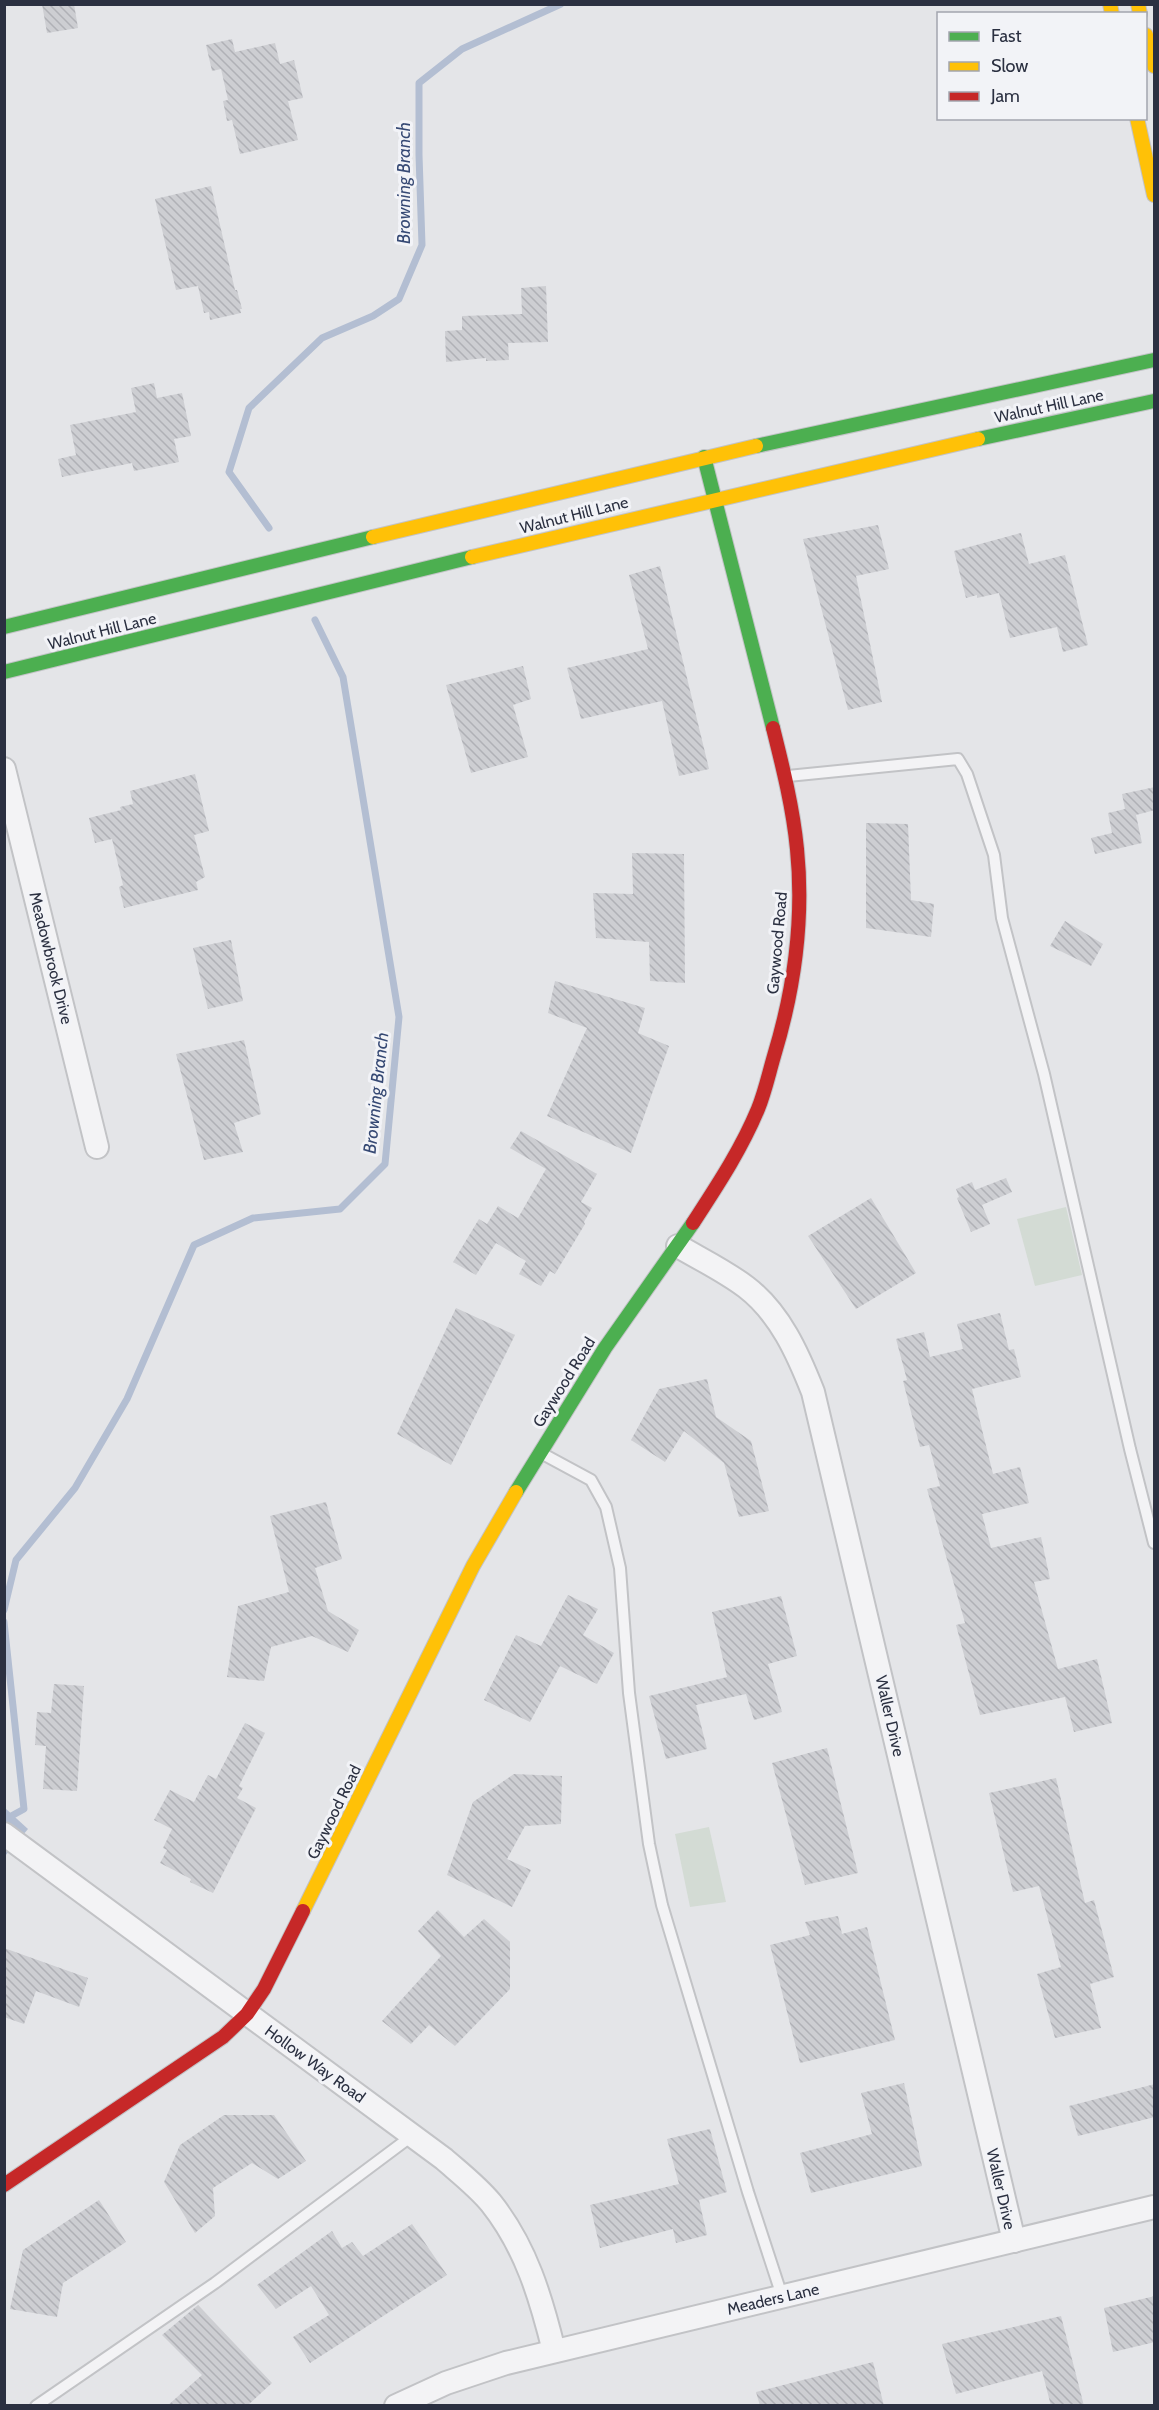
<svg xmlns="http://www.w3.org/2000/svg" width="1159" height="2410" viewBox="0 0 1159 2410" font-family="Cabin,sans-serif">
	<defs>
		<pattern id="building-back-hatch" width="6" height="6" patternUnits="userSpaceOnUse" patternTransform="scale(1.5)"><rect width="6" height="6" fill="#cdced2"/><path d="M-1 5l2 2M0 0l6 6M5-1l2 2" fill="none" stroke="#b0b1b6"/></pattern>
	</defs>
	<rect width="100%" height="100%" fill="#e4e5e8"/>
	<!-- park -->
	<g fill="#d3dbd4">
		<path d="M1066 1207 1082 1275 1035 1286 1017 1219Z"/>
		<path d="M709 1827 726 1902 690 1907 675 1834Z"/>
	</g>
	<!-- water -->
	<path fill="#b3bed2" d="M5 1808 28 1829 5 1856Z"/>
	<g fill="none" stroke-linecap="round" stroke-linejoin="round">
		<!-- stream -->
		<g stroke="#b3bed2" stroke-width="7">
			<path d="M269 528 229 472 249 408 322 338 373 316 399 299 422 245 419 155V83L462 49 561 4"/>
			<path d="M4 1610 16 1560 75 1488 127 1399 194 1245 253 1218 340 1209 385 1164 399 1017 343 677 315 620"/>
			<path d="M4 1622 24 1809 4 1820"/>
		</g>
	</g>
	<!-- building -->
	<g fill="url(#building-back-hatch)">
		<path d="M42 4H74L78 28 47 33Z"/>
		<path d="M232 39 235 52 275 43 280 64 294 60 303 98 288 101 298 140 240 154 232 120 227 121 223 101 228 100 221 69 212 71 206 45Z"/>
		<path d="M211 186 235 290H237L242 309H240L241 313 210 320 209 312 204 313 198 286 176 290 155 199Z"/>
		<path d="M546 286 548 342 508 343 509 360 486 361V358L446 362 445 331 462 330V316L522 314 521 288Z"/>
		<path d="M154 383 157 398 182 393 191 436 174 439 179 462 134 471 132 463 62 477 58 459 76 455 70 425 136 412 131 388Z"/>
		<path d="M878 525 889 569 856 576 882 702 848 710 803 539Z"/>
		<path d="M1021 533 1029 564 1065 555 1088 645 1063 652 1057 627 1010 638 999 593 977 598V595L966 598 954 551Z"/>
		<path d="M660 566 709 769 679 776 662 701 581 719 567 668 648 649 629 575Z"/>
		<path d="M523 666 531 699 513 705 528 757 471 773 446 685Z"/>
		<path d="M195 774 209 831 194 835 205 877 196 882 198 890 124 908 119 887 123 885 112 839 95 843 89 818 121 810 120 807 133 804 130 791Z"/>
		<path d="M1155 787V810L1136 815 1142 843 1095 854 1091 838 1112 833 1108 813 1125 809 1122 794Z"/>
		<path d="M866 823 908 824 911 900 934 904 931 937 866 928Z"/>
		<path d="M632 853 684 854 685 983 650 981 649 942 596 938 593 893 633 894Z"/>
		<path d="M1065 921 1103 944 1091 966 1050 946Z"/>
		<path d="M231 940 243 1001 208 1009 193 948Z"/>
		<path d="M555 981 645 1008 638 1033 669 1046 631 1153 547 1116 587 1028 548 1013Z"/>
		<path d="M244 1040 261 1114 234 1123 243 1152 204 1160 176 1054Z"/>
		<path d="M521 1131 597 1174 581 1202 592 1208 584 1222 585 1224 555 1274 550 1271 541 1286 519 1274 526 1261 496 1243 476 1275 453 1262 479 1219 487 1224 498 1206 518 1218 546 1169 510 1148Z"/>
		<path d="M1006 1178 1012 1192 982 1205 990 1224 971 1232 957 1198 959 1197 956 1189 972 1182 975 1190Z"/>
		<path d="M871 1198 916 1273 856 1309 808 1236Z"/>
		<path d="M456 1308 515 1335 451 1465 397 1434Z"/>
		<path d="M1000 1313 1009 1350 1014 1349 1021 1377 972 1389 993 1474 1020 1467 1029 1503 982 1514 991 1548 1041 1537 1050 1579 1034 1582 1058 1669 1097 1659 1112 1723 1074 1732 1065 1697 980 1715 956 1625 965 1623 927 1489 940 1486 929 1445 920 1447 903 1381 907 1380 896 1339 924 1332 930 1357 963 1349 957 1324Z"/>
		<path d="M707 1379 716 1417 751 1441 769 1511 739 1517 724 1463 684 1431 665 1462 631 1440 659 1389Z"/>
		<path d="M326 1502 342 1559 315 1568 328 1611 359 1630 348 1652 312 1636 271 1647 264 1681 227 1677 238 1606 289 1592 270 1516Z"/>
		<path d="M568 1595 598 1609 583 1635 614 1653 597 1684 560 1666 530 1722 484 1700 516 1635 541 1646Z"/>
		<path d="M781 1596 797 1656 768 1664 782 1712 754 1720 746 1694 696 1705 707 1749 666 1759 649 1696 727 1677 712 1612Z"/>
		<path d="M54 1684 84 1686 77 1791 43 1789 46 1746 35 1745 37 1712 51 1713Z"/>
		<path d="M245 1723 265 1733 239 1786 243 1788 237 1798 256 1808 213 1893 190 1882 191 1879 160 1863 167 1850 163 1848 172 1829 154 1820 170 1790 194 1802 208 1775 216 1779Z"/>
		<path d="M827 1748 858 1873 805 1885 772 1763Z"/>
		<path d="M514 1774 562 1776 561 1824 525 1826 507 1859 531 1870 512 1907 447 1875 473 1802Z"/>
		<path d="M1056 1778 1085 1903 1094 1900 1114 1977 1090 1984 1101 2028 1055 2038 1037 1974 1061 1967 1039 1886 1013 1892 989 1793Z"/>
		<path d="M438 1910 464 1937 484 1919 510 1942V1989L455 2046 429 2025 411 2044 382 2021 441 1956 418 1931Z"/>
		<path d="M838 1916 842 1934 867 1927 895 2040 800 2063 770 1945 810 1935 805 1922Z"/>
		<path d="M4 1948 88 1978 79 2007 36 1991 24 2024 4 2017Z"/>
		<path d="M904 2083 922 2166 811 2193 800 2153 872 2134 861 2093Z"/>
		<path d="M1155 2084V2117L1078 2136 1069 2106Z"/>
		<path d="M224 2115H274L306 2161 278 2179 252 2163 213 2188 215 2216 195 2233 164 2182 180 2145Z"/>
		<path d="M710 2129 727 2192 699 2200 707 2235 676 2243 673 2229 600 2248 590 2205 679 2184 667 2139Z"/>
		<path d="M99 2200 126 2242 63 2283 57 2317 10 2309 23 2250Z"/>
		<path d="M412 2224 447 2275 310 2363 293 2337 329 2315 311 2286 276 2309 257 2285 332 2231 342 2248 352 2242 363 2256Z"/>
		<path d="M1155 2296V2342L1113 2352 1104 2308Z"/>
		<path d="M198 2305 272 2383 247 2406H167L202 2375 162 2335Z"/>
		<path d="M1061 2316 1084 2406H1051L1042 2371 956 2394 942 2344Z"/>
		<path d="M873 2362 884 2406H760L756 2392Z"/>
	</g>
	<g fill="none" stroke-linecap="round" stroke-linejoin="round">
		<!-- lane casing -->
		<g stroke="#c2c3c6" stroke-width="14">
			<g id="lane">
				<path d="M788 776 958 759 967 774 994 855 1002 918 1044 1074 1130 1449 1154 1543"/>
				<path d="M541 1453 591 1480 606 1507 620 1568 629 1693 649 1844 662 1905 748 2192 782 2296"/>
				<path d="M36 2406 215 2283 413 2135"/>
			</g>
		</g>
		<!-- street casing -->
		<g stroke="#c2c3c6" stroke-width="26">
			<g id="street">
				<path d="M4 769 97 1147"/>
				<path d="M678 1246C700 1259 725 1271 746 1287 780 1313 798 1354 813 1392L1014 2241"/>
				<path d="M4 1834 444 2159C460 2173 478 2187 491 2203 526 2247 541 2298 554 2351"/>
				<path d="M396 2406 446 2383 506 2363 1154 2207"/>
			</g>
		</g>
		<!-- fast casing -->
		<g stroke="#c2c3c6" stroke-width="16">
			<g id="fast">
				<path d="M978 439 1154 401"/>
				<path d="M756 446 1154 360"/>
				<path d="M704 457 773 728"/>
				<path d="M4 627 373 537"/>
				<path d="M4 672 472 557"/>
				<path d="M516 1492 605 1348 693 1223"/>
			</g>
		</g>
		<!-- slow casing -->
		<g stroke="#c2c3c6" stroke-width="16">
			<g id="slow">
				<path d="M1110 4 1112 14"/>
				<path d="M1138 4 1140 14"/>
				<path d="M1146 35 1154 66"/>
				<path d="M1137 118 1154 195"/>
				<path d="M373 537 756 446"/>
				<path d="M472 557 978 439"/>
				<path d="M303 1911 473 1566 516 1492"/>
			</g>
		</g>
		<!-- jam casing -->
		<g stroke="#c2c3c6" stroke-width="16">
			<g id="jam">
				<path d="M693 1223C717 1186 741 1150 758 1109 765 1092 769 1073 774 1056 794 990 804 918 797 849 793 808 783 768 773 728"/>
				<path d="M4 2185 223 2037 247 2014 264 1989 303 1911"/>
			</g>
		</g>
		<!-- lane -->
		<use href="#lane" stroke="#f3f3f5" stroke-width="10"/>
		<!-- street -->
		<use href="#street" stroke="#f3f3f5" stroke-width="22"/>
		<!-- fast -->
		<use href="#fast" stroke="#4caf50" stroke-width="14"/>
		<!-- slow -->
		<use href="#slow" stroke="#ffc107" stroke-width="14"/>
		<!-- jam -->
		<use href="#jam" stroke="#c62828" stroke-width="14"/>
	</g>
	<g text-anchor="middle" dominant-baseline="central" stroke-width="6" stroke-linejoin="round" paint-order="stroke">
		<!-- street labels -->
		<g font-size="16" fill="#2b3041" stroke="#f2f3f7">
			<text transform="translate(1049 406) rotate(-12)">Walnut Hill Lane</text>
			<text transform="translate(574 515) rotate(-14)">Walnut Hill Lane</text>
			<text transform="translate(102 631) rotate(-14)">Walnut Hill Lane</text>
			<text transform="translate(777 943) rotate(-85)">Gaywood Road</text>
			<text transform="translate(51 958) rotate(76)">Meadowbrook Drive</text>
			<text transform="translate(564 1382) rotate(-58)">Gaywood Road</text>
			<text transform="translate(890 1716) rotate(77)">Waller Drive</text>
			<text transform="translate(334 1812) rotate(-64)">Gaywood Road</text>
			<text transform="translate(315 2064) rotate(36)">Hollow Way Road</text>
			<text transform="translate(1001 2189) rotate(77)">Waller Drive</text>
			<text transform="translate(773 2299) rotate(-13)">Meaders Lane</text>
		</g>
		<!-- water labels -->
		<g font-size="18" font-style="italic" fill="#364974" stroke="#f2f3f7">
			<text transform="translate(404 183) rotate(-90)">Browning Branch</text>
			<text transform="translate(376 1093) rotate(-84)">Browning Branch</text>
		</g>
	</g>
	<!-- border -->
	<rect width="1159" height="2410" fill="none" stroke="#2b3041" stroke-width="12"/>
	<!-- legend -->
	<rect x="937" y="12" width="210" height="108" fill="#f2f3f7" stroke="#a2a5ae" stroke-width="1.5"/>
	<rect x="949" y="32" width="30" height="9" fill="#4caf50" stroke="#a2a5ae" stroke-width="1.5"/>
	<text x="991" y="42" font-size="18" fill="#2b3041">Fast</text>
	<rect x="949" y="62" width="30" height="9" fill="#ffc107" stroke="#a2a5ae" stroke-width="1.5"/>
	<text x="991" y="72" font-size="18" fill="#2b3041">Slow</text>
	<rect x="949" y="92" width="30" height="9" fill="#c62828" stroke="#a2a5ae" stroke-width="1.5"/>
	<text x="991" y="102" font-size="18" fill="#2b3041">Jam</text>
</svg>
